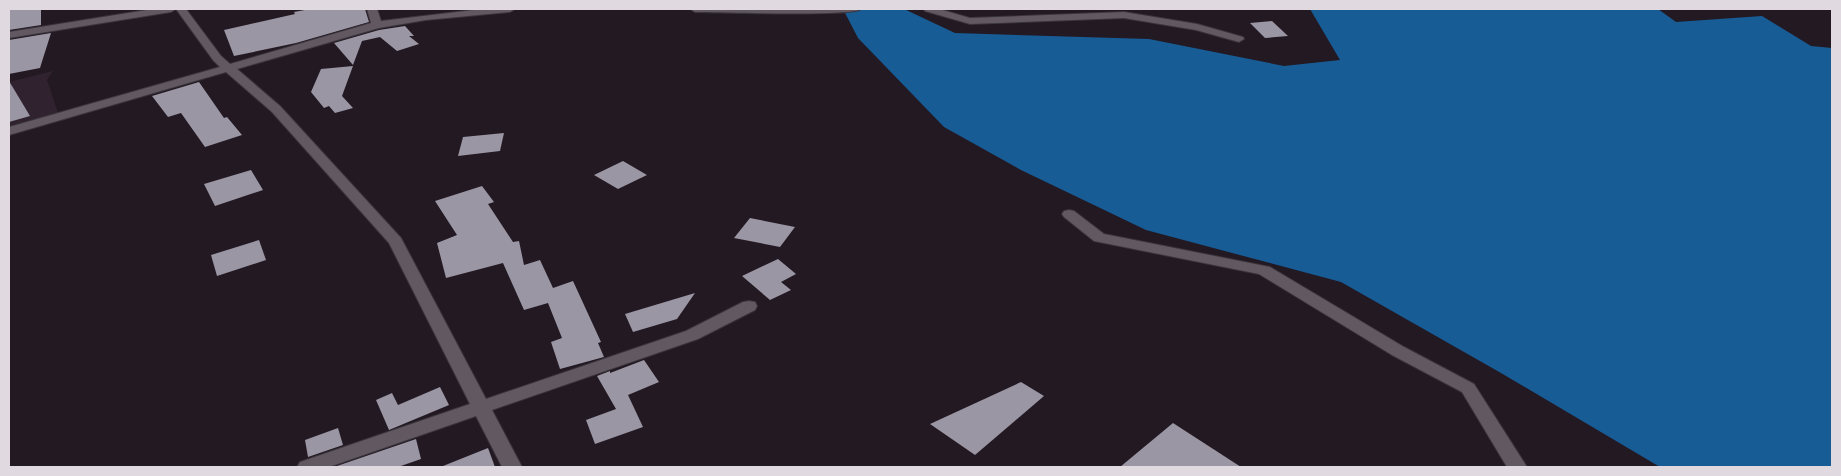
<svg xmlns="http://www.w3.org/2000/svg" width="1841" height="476" viewBox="0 0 1841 476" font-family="Karla,sans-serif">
	<rect width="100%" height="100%" fill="#221922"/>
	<!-- education -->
	<path fill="#30232f" d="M53 71 47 80 58 113 9 126V82Z"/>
	<!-- water -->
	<path fill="#185c96" d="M843 9H904L955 33 1149 39 1284 66 1340 60 1310 9H1658L1676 22 1762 16 1811 46 1832 48V467H1660L1501 373 1341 282 1146 230 1021 170 944 127 858 38Z"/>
	<!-- building -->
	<g fill="#9b96a4">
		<path d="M9 9H41V25L9 30Z"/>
		<path d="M310 9H365L369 22 296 43 234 56 224 30 295 14 294 12Z"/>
		<path d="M1272 21 1288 36 1265 38 1250 23Z"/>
		<path d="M405 26 414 36H409L419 44 397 51 380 37 362 41 353 65 334 43 379 30Z"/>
		<path d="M51 33 40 68 9 74V40Z"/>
		<path d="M353 66 342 96 353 108 335 113 329 106 324 108 311 92 321 69Z"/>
		<path d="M9 81 30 116 9 122Z"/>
		<path d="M199 82 224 118 227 117 242 135 205 147 181 113 168 117 152 96Z"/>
		<path d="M504 133 500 151 458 156 463 137Z"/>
		<path d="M623 161 647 175 618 189 594 175Z"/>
		<path d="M251 170 263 190 215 206 204 184Z"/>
		<path d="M482 186 494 202 488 204 513 242 519 241 524 265 540 260 553 288 573 281 601 342 598 343 604 357 560 369 551 342 562 338 548 303 524 310 503 263 446 278 437 243 457 235 435 201Z"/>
		<path d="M750 218 795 227 780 247 734 238Z"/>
		<path d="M259 240 266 260 217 276 211 255Z"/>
		<path d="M778 259 796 274 781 282 791 290 770 300 742 276Z"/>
		<path d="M695 293 677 319 633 332 625 314Z"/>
		<path d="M644 360 659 382 628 395 643 427 595 444 586 420 616 409 597 376 610 371V373Z"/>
		<path d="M1021 382 1044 396 975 455 930 424Z"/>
		<path d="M440 387 449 405 389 430 376 400 392 393 398 405Z"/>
		<path d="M1173 423 1241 467H1120Z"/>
		<path d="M338 428 343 445 308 457 305 440Z"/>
		<path d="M416 439 421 459 398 467H334Z"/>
		<path d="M488 448 495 467H443V466Z"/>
	</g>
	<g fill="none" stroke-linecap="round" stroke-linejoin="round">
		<!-- street casing -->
		<g stroke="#3a343b" stroke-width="2">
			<g id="street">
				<path d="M153 9H186L221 56 230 64 371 23 367 9H377L381 21 482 9H515L510 12 426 20 379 28 237 69 280 106 401 238 486 399 686 331 743 302 749 301 755 302 757 306 755 310 698 339 492 410 522 467H502L476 416 329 467H297L300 462 470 404 389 243 272 112 226 72 9 135V127L220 67 213 60 176 9 171 12 9 38V32Z"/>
				<path d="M690 9H861C852 17 717 12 695 12Z"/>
				<path d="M924 9H939L970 18 1124 12 1197 24 1243 37 1244 39 1239 42 1196 30 1124 18 970 24 925 11Z"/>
				<path d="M1069 210 1074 211 1104 234 1270 267 1404 347 1474 384 1527 467H1507L1462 392 1392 355 1259 274 1094 241 1064 217 1062 214 1064 211Z"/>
			</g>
		</g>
		<!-- street -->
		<use href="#street" fill="#615862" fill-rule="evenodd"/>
	</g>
	<!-- border -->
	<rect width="1841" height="476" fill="none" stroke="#e0dae0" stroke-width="20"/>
</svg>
